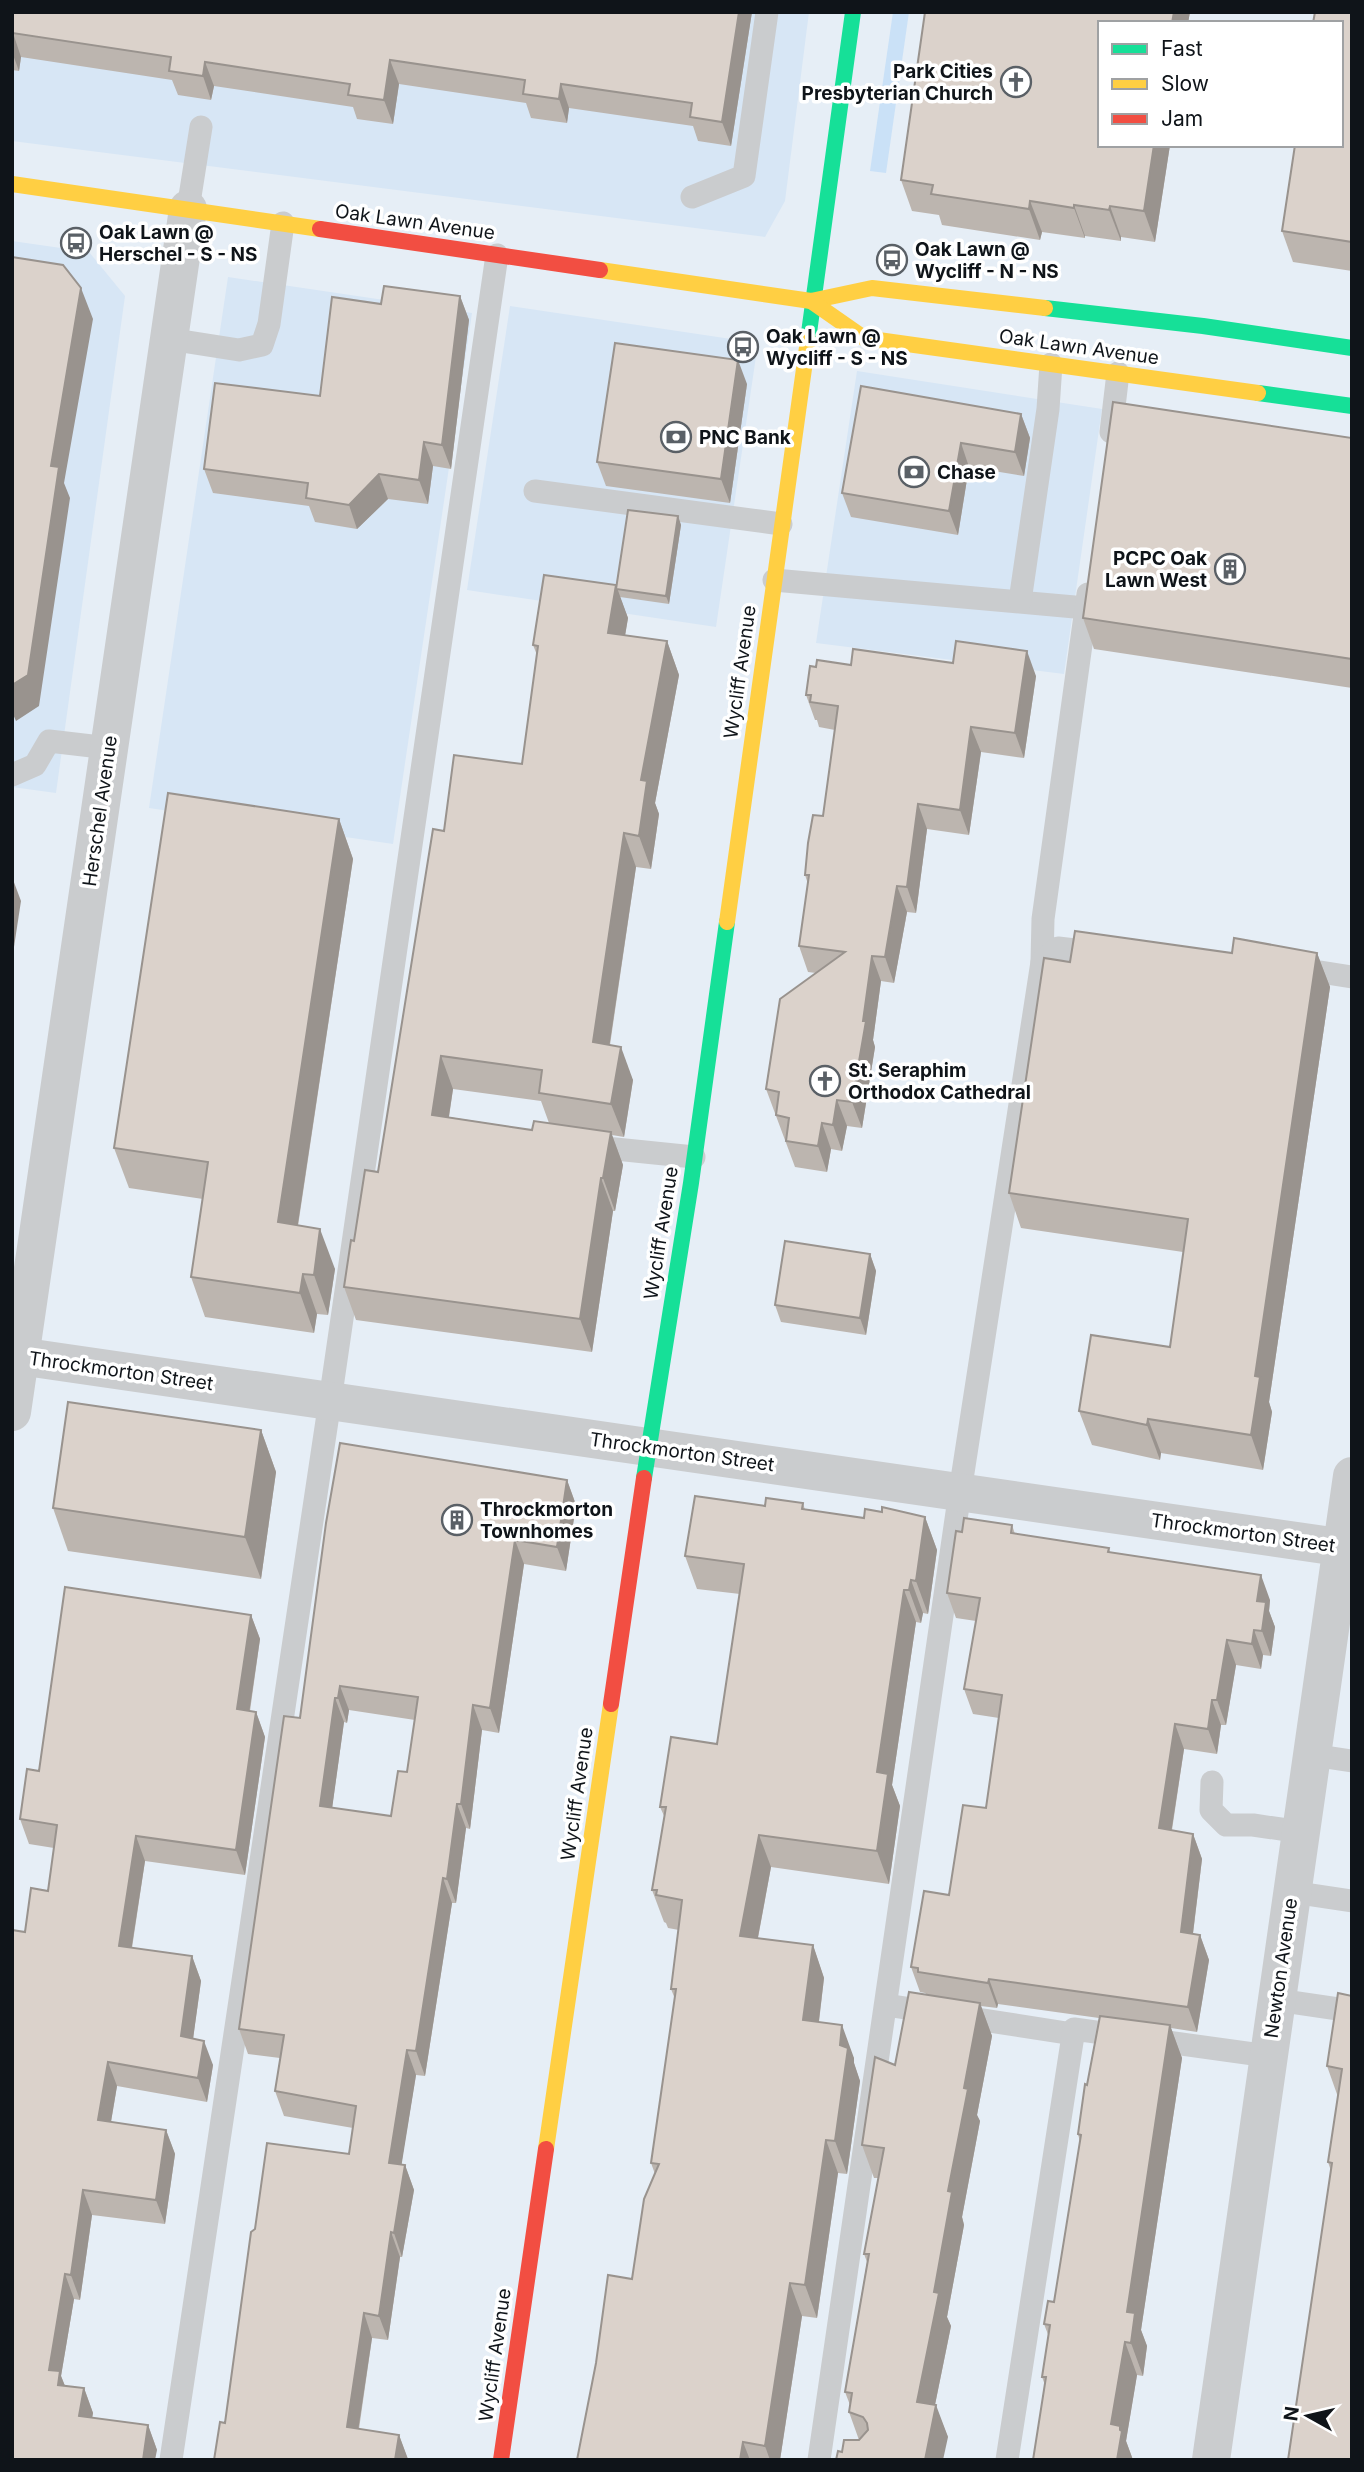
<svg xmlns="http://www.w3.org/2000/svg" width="1364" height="2472" viewBox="0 0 1364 2472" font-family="Inter,sans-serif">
	<rect width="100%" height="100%" fill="#e6eef6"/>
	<!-- built -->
	<g fill="#d7e6f5">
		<path d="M12 12H809L785 201 765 237 12 141Z"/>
		<path d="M12 241 89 252 125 296 56 793 12 787Z"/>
		<path d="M228 277 472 313 393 844 149 808Z"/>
		<path d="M510 306 758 343 716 627 467 590Z"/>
		<path d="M857 371 1102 409 1064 674 816 643Z"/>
	</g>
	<!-- green -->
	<path fill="#cae1f7" d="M893 12H909L886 173 870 171Z"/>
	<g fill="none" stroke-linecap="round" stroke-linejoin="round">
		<!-- lane -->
		<g stroke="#caccce" stroke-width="23">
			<path d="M692 197 744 176 767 12"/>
			<path d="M188 209 201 127"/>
			<path d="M169 339 239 350 262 345 269 324 283 223"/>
			<path d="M1111 432 1118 373"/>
			<path d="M535 491 781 524"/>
			<path d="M774 580 1086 608"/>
			<path d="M1020 601 1048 409 1051 364"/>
			<path d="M12 775 35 765 49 741 109 748"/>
			<path d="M1042 962 1043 919 1088 594"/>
			<path d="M1295 968 1352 977"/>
			<path d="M586 1146 694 1157"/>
			<path d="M1312 1755 1352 1761"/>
			<path d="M1212 1782 1211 1810 1226 1825H1253L1301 1832"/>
			<path d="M1292 1892 1352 1901"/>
			<path d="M1277 2000 1352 2011"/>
			<path d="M886 2005 1073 2034"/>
			<path d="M171 2460 330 1401 497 255"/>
			<path d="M819 2460 960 1492 1042 962 1058 948 1101 953"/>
			<path d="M1007 2460 1074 2029 1268 2056"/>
		</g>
		<!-- street -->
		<g stroke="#caccce" stroke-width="38">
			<path d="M12 1355 1352 1549"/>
			<path d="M12 1412 188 209"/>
			<path d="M1211 2460 1352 1476"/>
		</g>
		<!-- fast -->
		<g stroke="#16e098" stroke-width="16">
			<path d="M1045 308 1203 326 1352 348"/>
			<path d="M808 340 853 12"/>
			<path d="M1258 393 1352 406"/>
			<path d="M644 1478 691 1183 727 922"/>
		</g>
		<!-- slow -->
		<g stroke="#ffcf43" stroke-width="16">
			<path d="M12 184 320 229"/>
			<path d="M600 270 811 301 872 288 1045 308"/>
			<path d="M811 301 864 338 1258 393"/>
			<path d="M727 922 808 340"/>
			<path d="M546 2149 611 1704"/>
		</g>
		<!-- jam -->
		<g stroke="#f24e42" stroke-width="16">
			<path d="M320 229 600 270"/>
			<path d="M611 1704 644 1478"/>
			<path d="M501 2460 546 2149"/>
		</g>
	</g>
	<!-- wall -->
	<g fill="#bcb5af" fill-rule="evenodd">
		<path d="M12 12H752L731 146 698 141 693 126 569 108 567 123 531 118 526 103 399 84 393 124 357 119 353 107 214 86 211 100 178 95 172 80 21 57 19 71 12 70Z"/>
		<path d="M925 12H1190L1188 23H1100V145H1170L1155 242 1121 237V241L1085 236V238L1042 232 1040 240 942 225 939 215 912 211 901 180Z"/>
		<path d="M1352 12V271L1293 262 1282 231Z"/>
		<path d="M460 296 469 320 451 469 433 466 428 504 388 499 357 529 315 522 309 506 213 493 204 469 320 396 381 304Z"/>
		<path d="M747 384 730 503 606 486 597 462Z"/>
		<path d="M1021 414 1030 438 1024 476 969 467 958 535 851 517 842 493Z"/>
		<path d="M1352 438V688L1094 649 1083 618Z"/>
		<path d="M678 516 681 525 669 604 620 597 628 618 625 635 667 641 679 675 655 803 659 814 651 869 636 867 610 1045 633 1080 624 1137 612 1135 623 1165 615 1211H613L592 1352 356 1320 344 1287 354 1241 378 1172 444 831 522 764 537 655 533 645 617 588ZM453 1089 541 1101 549 1123 532 1130 449 1117Z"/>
		<path d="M851 665 1036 676 1024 758 981 752 969 835 927 829 916 913 907 912 894 983 881 981 873 1040 875 1047 862 1128 847 1126 842 1151 831 1149 827 1172 795 1167 766 1089 816 973 808 972 799 946 808 884 805 875 823 816 835 730 819 727 817 720H815L806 695 816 667Z"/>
		<path d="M339 819 353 859 298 1226 335 1269 328 1315 317 1314 314 1333 205 1317 191 1277 203 1199 129 1188 114 1148Z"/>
		<path d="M1232 953H1317L1330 987 1269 1402 1272 1412 1263 1470 1161 1453 1160 1460 1092 1445 1079 1411 1170 1347 1183 1252 1021 1228 1009 1193 1070 962Z"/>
		<path d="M870 1254 876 1271 866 1335 781 1322 775 1305Z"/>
		<path d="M261 1430 276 1472 261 1579 68 1551 53 1508Z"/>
		<path d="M567 1480 576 1505 566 1571 524 1564 499 1733 482 1730 470 1829 466 1828 456 1903H452L425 2076 416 2075 401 2165H405L414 2190 402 2257H400L388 2340 372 2338 359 2429 399 2435 408 2460H214L225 2423 349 2154 353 2128 284 2116 275 2091 280 2058 248 2054 239 2029 300 1718ZM349 1710 415 1720 407 1772 391 1816 332 1808 344 1722 347 1723Z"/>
		<path d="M803 1503 805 1510 864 1518 925 1517 937 1550 928 1614 923 1613 921 1623 916 1622 892 1785 900 1806 889 1884 771 1867 758 1938 813 1945 824 1978 819 2022 854 2058V2063L860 2081 847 2174 838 2173 817 2318 802 2316 780 2460H577L632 2279 655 2174 651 2163 675 1999 671 1989 679 1930 668 1928 666 1923 664 1922 652 1890 665 1818 660 1807 717 1744 740 1594 697 1589 685 1556 765 1506Z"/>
		<path d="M1012 1525 1015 1534 1109 1548 1110 1552 1270 1600 1269 1611 1275 1627 1271 1656 1263 1655 1261 1669 1236 1665 1226 1725H1221L1217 1754 1184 1749 1172 1830 1193 1834 1202 1859 1193 1934 1200 1935 1209 1960 1197 2032 1171 2028 1182 2058 1141 2330 1147 2346 1143 2376 1137 2375 1126 2441 1133 2460H1033L1045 2385 1042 2377 1049 2337 1044 2324 1054 2302 1080 2142 1078 2134 1099 2018 998 2004 997 2008 981 2006 992 2036 977 2115 980 2121 962 2217 964 2225 947 2317 951 2326 935 2405 948 2437 842 2452 859 2440 849 2412 850 2405 845 2392 867 2262 864 2254 879 2178H874L862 2145 926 1994 925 1993 920 1992 911 1967 949 1895 986 1808 999 1718 973 1714 964 1689 976 1621 956 1618 947 1593 962 1532Z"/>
		<path d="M251 1615 260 1639 250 1711 256 1712 265 1737 245 1875 145 1861 132 1948 192 1956 201 1981 193 2039 213 2065 207 2102 117 2086 111 2122 166 2130 175 2154 165 2224 92 2215 80 2300 74 2299 61 2376 65 2386 84 2388 93 2413 92 2418 148 2425 157 2450 12 2460 25 1932 48 1891 54 1848 29 1844 20 1819 39 1771Z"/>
		<path d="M1352 1996 1331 2171 1328 2162 1338 2097 1327 2066Z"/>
	</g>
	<!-- shaded-wall -->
	<g fill="#99938e">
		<path d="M739 12H752L731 146 722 122Z"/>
		<path d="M1174 12H1190L1188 23H1172Z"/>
		<path d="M13 33 21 57 19 71 12 52Z"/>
		<path d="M390 60 399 84 393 124 384 100Z"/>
		<path d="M205 62 214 86 211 100 203 76Z"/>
		<path d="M561 84 569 108 567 123 559 99Z"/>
		<path d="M1154 145H1170L1155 242 1144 211Z"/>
		<path d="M1030 201 1042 232 1040 240 1029 209Z"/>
		<path d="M1074 205 1085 236V238L1074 208Z"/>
		<path d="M1110 206 1121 237V241L1109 210Z"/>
		<path d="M81 288 93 319 64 483 70 498 39 706 16 721 12 712V685Z"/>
		<path d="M460 296 469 320 451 469 442 445Z"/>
		<path d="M738 360 747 384 730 503 721 479Z"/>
		<path d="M1021 414 1030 438 1024 476 1015 452Z"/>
		<path d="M424 442 433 466 428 504 419 480Z"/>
		<path d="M961 443 969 467 958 535 949 511Z"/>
		<path d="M379 474 388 499 357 529 349 505Z"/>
		<path d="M678 516 681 525 669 604 666 596Z"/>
		<path d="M616 585 628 618 620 666 608 633Z"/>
		<path d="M667 641 679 675 655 803 659 814 651 869 639 836 641 780Z"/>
		<path d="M1027 651 1036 676 1024 758 1015 733Z"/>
		<path d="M971 727 981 752 969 835 960 810Z"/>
		<path d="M918 804 927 829 916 913 907 887Z"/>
		<path d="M339 819 353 859 292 1263 278 1222Z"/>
		<path d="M624 833 636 867 605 1075 593 1042Z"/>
		<path d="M12 877 21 901 12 960Z"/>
		<path d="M897 886 907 912 894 983 885 957Z"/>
		<path d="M1317 953 1330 987 1269 1402 1272 1412 1263 1470 1251 1435 1255 1376Z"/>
		<path d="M872 956 881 981 873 1040 875 1047 862 1128 852 1102Z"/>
		<path d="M621 1047 633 1080 624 1137 611 1104Z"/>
		<path d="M441 1056 453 1089 444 1148 432 1115Z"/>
		<path d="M837 1100 847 1126 842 1151 833 1125Z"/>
		<path d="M822 1123 831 1149 827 1172 818 1146Z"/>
		<path d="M611 1132 623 1165 615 1211 603 1178Z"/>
		<path d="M601 1178 613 1211 592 1352 580 1319Z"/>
		<path d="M320 1229 335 1269 328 1315 314 1275Z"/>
		<path d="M870 1254 876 1271 866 1335 860 1318Z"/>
		<path d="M303 1274 317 1314 314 1333 300 1293Z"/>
		<path d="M1148 1419 1161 1453 1160 1460 1147 1425Z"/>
		<path d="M261 1430 276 1472 261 1579 245 1537Z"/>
		<path d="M567 1480 576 1505 566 1571 557 1547Z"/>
		<path d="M925 1517 937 1550 928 1614 916 1581Z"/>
		<path d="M515 1540 524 1564 499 1733 490 1708Z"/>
		<path d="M1261 1575 1270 1600 1269 1611 1275 1627 1271 1656 1262 1631 1257 1601Z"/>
		<path d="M911 1580 923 1613 921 1623 909 1590Z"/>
		<path d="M904 1590 916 1622 892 1785 900 1806 889 1884 877 1851V1772Z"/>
		<path d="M251 1615 260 1639 246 1734 237 1709Z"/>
		<path d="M1254 1630 1263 1655 1261 1669 1252 1644Z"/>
		<path d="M1227 1640 1236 1665 1226 1725 1217 1700Z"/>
		<path d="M340 1686 349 1710 347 1723 338 1698Z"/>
		<path d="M335 1698 344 1722 329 1831 320 1806Z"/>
		<path d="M1212 1700 1221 1725 1217 1754 1208 1729Z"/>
		<path d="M473 1705 482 1730 470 1829 461 1804Z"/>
		<path d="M256 1712 265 1737 245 1875 236 1850Z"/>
		<path d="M1175 1724 1184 1749 1168 1853 1159 1828Z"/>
		<path d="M457 1804 466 1828 456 1903 447 1879Z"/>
		<path d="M1193 1834 1202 1859 1190 1957 1181 1932Z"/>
		<path d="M759 1835 771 1867 752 1969 740 1936Z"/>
		<path d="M136 1836 145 1861 128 1971 119 1946Z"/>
		<path d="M443 1878 452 1903 425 2076 416 2051Z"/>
		<path d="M1200 1935 1209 1960 1197 2032 1188 2007Z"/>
		<path d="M813 1945 824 1978 815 2053 803 2020Z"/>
		<path d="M192 1956 201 1981 190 2061 181 2036Z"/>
		<path d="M989 1979 998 2004 997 2008 988 1983Z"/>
		<path d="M980 2003 992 2036 977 2115 980 2121 962 2217 964 2225 947 2317 951 2326 929 2434 917 2402 964 2088Z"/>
		<path d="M842 2025 854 2058V2063L860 2081 847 2174 835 2141 840 2045Z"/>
		<path d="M1170 2025 1182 2058 1141 2330 1147 2346 1143 2376 1131 2343 1127 2312Z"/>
		<path d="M204 2041 213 2065 207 2102 198 2078Z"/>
		<path d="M407 2050 416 2075 398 2187 389 2163Z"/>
		<path d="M108 2062 117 2086 107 2145 98 2120Z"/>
		<path d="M166 2130 175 2154 165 2224 156 2200Z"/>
		<path d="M826 2140 838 2173 817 2318 805 2285Z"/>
		<path d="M405 2165 414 2190 402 2257 394 2233Z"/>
		<path d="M83 2190 92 2215 80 2300 71 2275Z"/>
		<path d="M391 2232 400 2257 388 2340 379 2316Z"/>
		<path d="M65 2274 74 2299 61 2376 69 2396 67 2409 49 2370Z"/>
		<path d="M790 2283 802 2316 780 2460H770L765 2446Z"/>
		<path d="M364 2313 372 2338 355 2451 347 2427Z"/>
		<path d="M1125 2342 1137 2375 1126 2441 1133 2460H1117L1111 2424Z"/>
		<path d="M84 2388 93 2413 88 2440 79 2416Z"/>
		<path d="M936 2405 948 2437 943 2460H925Z"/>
		<path d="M148 2425 157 2450 155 2460H143Z"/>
		<path d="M399 2435 408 2459V2460H395Z"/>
		<path d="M743 2442 750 2460H740Z"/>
	</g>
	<!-- building -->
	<g fill="#dbd2cb" stroke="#99938e" stroke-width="2" fill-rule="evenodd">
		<path d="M12 12H739L722 122 690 117 692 103 561 84 559 99 523 94 525 80 390 60 384 100 348 95 350 84 205 62 203 76 169 71 171 57 13 33 12 36Z"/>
		<path d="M925 12H1174L1172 23H1100V145H1154L1144 211 1110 206 1109 210 1074 205V208L1030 201 1029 209 931 194 933 185 901 180Z"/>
		<path d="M1315 12H1352V242L1282 231 1295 145H1341V23H1313Z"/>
		<path d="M12 257 63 265 81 288 51 466 59 467 28 675 12 685Z"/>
		<path d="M384 286 460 296 442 445 424 442 419 480 379 474 349 505 306 498 308 483 204 469 215 383 320 396 332 297 381 304Z"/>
		<path d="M615 343 738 360 721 479 597 462Z"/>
		<path d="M861 386 1021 414 1015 452 961 443 949 511 842 493Z"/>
		<path d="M1113 402 1352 438V659L1083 618Z"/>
		<path d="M628 510 678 516 666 596 616 589Z"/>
		<path d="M544 575 616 585 608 633 667 641 641 780 647 781 639 836 624 833 593 1042 621 1047 611 1104 539 1093 542 1070 441 1056 432 1115 532 1130 534 1121 611 1132 603 1178H601L580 1319 344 1287 351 1240 354 1241 365 1170 378 1172 433 829 444 831 454 755 522 764 538 646 533 645Z"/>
		<path d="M956 641 1027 651 1015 733 971 727 960 810 918 804 907 887 897 886 885 957 872 956 863 1021H866L852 1102 837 1100 833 1125 822 1123 818 1146 786 1141 789 1118 776 1115 779 1092 766 1089 780 999 845 952 799 946 809 875H805L808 843 813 815 823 816 838 706 810 702 811 695H806L810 666 816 667 817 660 851 665 853 649 953 663Z"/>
		<path d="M168 793 339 819 278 1222 320 1229 314 1275 303 1274 300 1293 191 1277 208 1162 114 1148Z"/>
		<path d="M1075 931 1232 953 1234 938 1317 953 1255 1376 1260 1377 1251 1435 1148 1419 1147 1425 1079 1411 1091 1335 1170 1347 1188 1219 1009 1193 1044 958 1070 962Z"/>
		<path d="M785 1241 870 1254 860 1318 775 1305Z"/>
		<path d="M68 1402 261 1430 245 1537 53 1508Z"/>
		<path d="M340 1443 567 1480 557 1547 515 1540 490 1708 473 1705 461 1804H457L447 1879 443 1878 416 2051 407 2050 389 2163 405 2165 394 2233 391 2232 379 2316 364 2313 347 2427 399 2435 395 2460H214L220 2422 225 2423 251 2232 255 2229 267 2143 349 2154 356 2106 275 2091 284 2035 239 2029 284 1716 300 1718 326 1523ZM340 1686 418 1697 407 1772 398 1771 391 1816 320 1806 335 1698H338Z"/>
		<path d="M695 1496 765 1506 766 1498 803 1503 802 1509 864 1518 865 1509 882 1512V1507L925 1517 916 1581 911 1580 909 1590H904L877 1772 888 1774 877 1851 759 1835 740 1936 813 1945 803 2020 842 2025 840 2045 848 2048 835 2141 826 2140 805 2285 790 2283 765 2446 743 2442 740 2460H577L596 2363 608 2275 632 2279 644 2199 659 2164 651 2163 676 1989H671L682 1900 656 1895 657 1890H652L666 1807H660L671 1737 717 1744 744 1564 685 1556Z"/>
		<path d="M964 1518 1012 1525 1011 1533 1109 1548 1108 1552 1261 1575 1257 1601 1266 1602 1262 1631 1254 1630 1252 1644 1227 1640 1217 1700H1212L1208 1729 1175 1724 1159 1828 1193 1834 1181 1932 1200 1935 1188 2007 989 1979 988 1983 918 1972V1968L911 1967 924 1891 949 1895 963 1805 986 1808 1002 1695 964 1689 980 1598 947 1593 956 1531 962 1532Z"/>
		<path d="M65 1587 251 1615 237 1709 256 1712 236 1850 136 1836 119 1946 192 1956 181 2036 204 2041 198 2078 108 2062 98 2120 166 2130 156 2200 83 2190 71 2275 65 2274 49 2370 60 2371 58 2385 84 2388 79 2416 148 2425 143 2460H12V1930L25 1932 31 1888 48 1891 57 1825 20 1819 27 1769 39 1771Z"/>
		<path d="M909 1992 980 2003 964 2088 968 2089 948 2191 952 2192 934 2292 939 2293 917 2402 936 2405 925 2460H836L838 2451 842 2452 844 2440H859L868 2430 867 2423 863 2417 849 2412 852 2393 845 2392 869 2254H864L884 2148 862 2145 875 2057 895 2065Z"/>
		<path d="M1338 1993 1352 1996V2460H1288L1332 2163 1328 2162 1342 2069 1327 2066Z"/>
		<path d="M1100 2016 1170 2025 1127 2312 1135 2313 1131 2343 1125 2342 1111 2424 1120 2426V2430L1122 2431 1117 2460H1033L1046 2377H1042L1050 2325 1044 2324 1048 2301 1054 2302 1081 2135 1078 2134 1085 2084 1087 2085Z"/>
	</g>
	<!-- icons -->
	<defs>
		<g id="church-ring" transform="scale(1.575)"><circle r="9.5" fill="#fff" stroke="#5a6066" stroke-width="1.5"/><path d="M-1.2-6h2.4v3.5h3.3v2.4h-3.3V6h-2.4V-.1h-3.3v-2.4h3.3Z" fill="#5a6066"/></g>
		<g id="bus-ring" transform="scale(1.575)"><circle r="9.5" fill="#fff" stroke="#5a6066" stroke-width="1.5"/><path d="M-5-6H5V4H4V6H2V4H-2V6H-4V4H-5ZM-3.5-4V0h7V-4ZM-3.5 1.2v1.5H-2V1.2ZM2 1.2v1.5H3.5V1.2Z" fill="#5a6066"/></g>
		<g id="bank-ring" transform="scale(1.575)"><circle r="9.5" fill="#fff" stroke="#5a6066" stroke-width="1.5"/><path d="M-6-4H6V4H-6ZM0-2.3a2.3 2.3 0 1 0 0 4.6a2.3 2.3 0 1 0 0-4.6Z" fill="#5a6066"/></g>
		<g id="building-ring" transform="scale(1.575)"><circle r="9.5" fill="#fff" stroke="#5a6066" stroke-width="1.5"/><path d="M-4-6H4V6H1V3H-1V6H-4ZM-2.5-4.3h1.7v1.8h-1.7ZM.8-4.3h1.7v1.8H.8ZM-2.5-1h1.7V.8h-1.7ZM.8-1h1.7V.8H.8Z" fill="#5a6066"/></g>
	</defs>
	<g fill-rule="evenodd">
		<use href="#church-ring" x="1016" y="82"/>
		<use href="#bus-ring" x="76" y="243"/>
		<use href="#bus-ring" x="892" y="260"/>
		<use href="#bus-ring" x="743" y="347"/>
		<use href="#bank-ring" x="676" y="437"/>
		<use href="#bank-ring" x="914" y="472"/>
		<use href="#building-ring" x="1230" y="569"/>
		<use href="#church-ring" x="825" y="1081"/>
		<use href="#building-ring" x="457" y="1520"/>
	</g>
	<g text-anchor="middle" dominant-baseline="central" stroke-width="7" stroke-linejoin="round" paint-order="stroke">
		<!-- poi labels -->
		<g font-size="19" font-weight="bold" fill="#0f1419" stroke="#fff" text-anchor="start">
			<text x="993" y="71" text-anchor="end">Park Cities<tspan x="993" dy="22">Presbyterian Church</tspan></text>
			<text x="99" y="232">Oak Lawn @<tspan x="99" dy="22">Herschel - S - NS</tspan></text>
			<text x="915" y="249">Oak Lawn @<tspan x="915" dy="22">Wycliff - N - NS</tspan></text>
			<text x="766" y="336">Oak Lawn @<tspan x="766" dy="22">Wycliff - S - NS</tspan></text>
			<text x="699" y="437">PNC Bank</text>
			<text x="937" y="472">Chase</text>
			<text x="1207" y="558" text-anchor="end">PCPC Oak<tspan x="1207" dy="22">Lawn West</tspan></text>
			<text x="848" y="1070">St. Seraphim<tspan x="848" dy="22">Orthodox Cathedral</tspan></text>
			<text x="480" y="1509">Throckmorton<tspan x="480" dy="22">Townhomes</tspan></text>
		</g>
		<!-- street labels -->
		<g font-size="19" fill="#0f1419" stroke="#fff">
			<text transform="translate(415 222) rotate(8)">Oak Lawn Avenue</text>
			<text transform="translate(1079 347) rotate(8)">Oak Lawn Avenue</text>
			<text transform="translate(740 672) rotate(-82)">Wycliff Avenue</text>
			<text transform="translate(100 811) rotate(-82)">Herschel Avenue</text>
			<text transform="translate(661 1233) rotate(-81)">Wycliff Avenue</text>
			<text transform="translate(121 1371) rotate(8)">Throckmorton Street</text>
			<text transform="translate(682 1452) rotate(8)">Throckmorton Street</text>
			<text transform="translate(1243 1533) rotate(8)">Throckmorton Street</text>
			<text transform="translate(577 1794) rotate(-82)">Wycliff Avenue</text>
			<text transform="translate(1281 1968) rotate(-82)">Newton Avenue</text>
			<text transform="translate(495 2355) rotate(-82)">Wycliff Avenue</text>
		</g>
	</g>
	<!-- border -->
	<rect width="1364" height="2472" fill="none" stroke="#0f1419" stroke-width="28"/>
	<!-- legend -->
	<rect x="1098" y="21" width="245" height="126" fill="#ffffff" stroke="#9fa1a3" stroke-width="2"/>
	<rect x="1112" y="44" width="35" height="10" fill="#16e098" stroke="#9fa1a3" stroke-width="2"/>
	<text x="1161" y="56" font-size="21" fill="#0f1419">Fast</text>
	<rect x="1112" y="79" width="35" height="10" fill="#ffcf43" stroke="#9fa1a3" stroke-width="2"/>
	<text x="1161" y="91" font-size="21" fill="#0f1419">Slow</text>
	<rect x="1112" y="114" width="35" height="10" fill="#f24e42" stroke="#9fa1a3" stroke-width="2"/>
	<text x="1161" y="126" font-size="21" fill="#0f1419">Jam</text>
	<!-- north arrow -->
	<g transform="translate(1308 2416) rotate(278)" stroke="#ffffff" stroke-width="5" paint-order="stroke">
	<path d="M0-5L12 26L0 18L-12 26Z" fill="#0f1419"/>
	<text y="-10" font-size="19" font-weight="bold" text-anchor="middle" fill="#0f1419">N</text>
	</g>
</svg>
